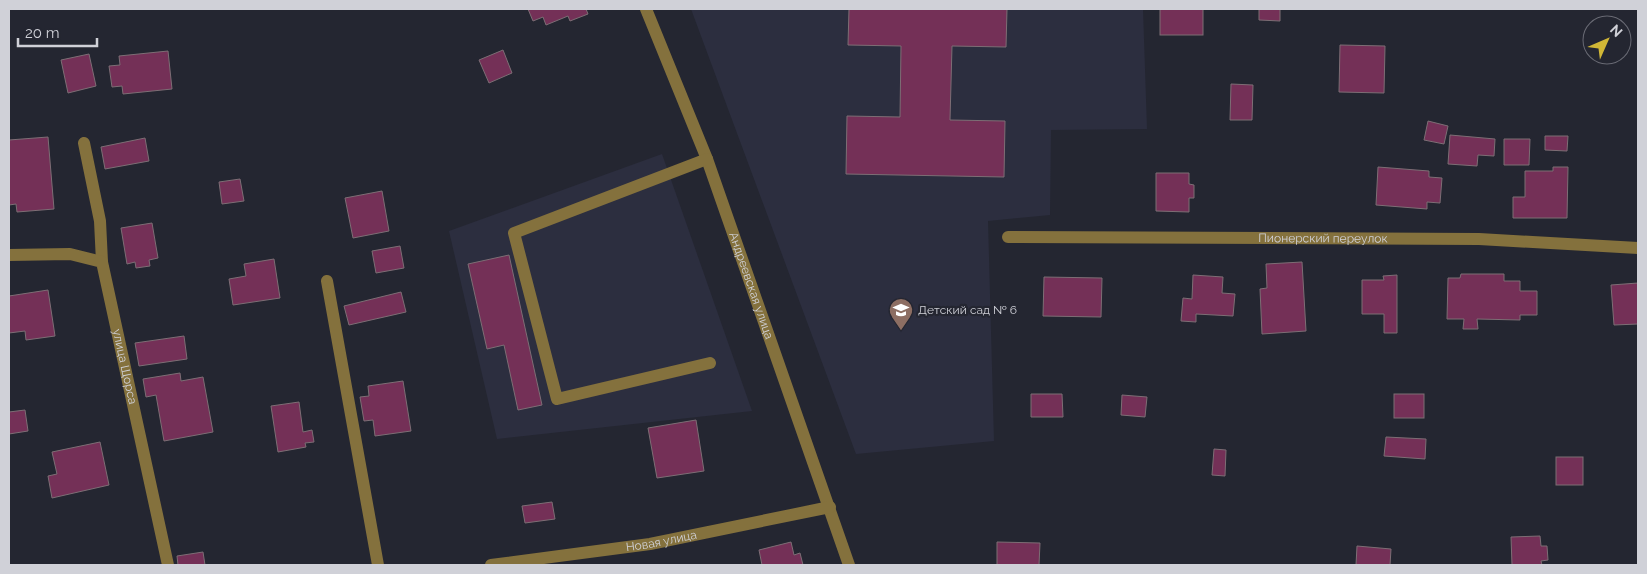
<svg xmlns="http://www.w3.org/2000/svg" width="1647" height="574" viewBox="0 0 1647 574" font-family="Raleway,sans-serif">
	<rect width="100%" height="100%" fill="#242631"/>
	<!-- built -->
	<g fill="#2c2e3f">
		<path d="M691 9H1143L1147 129 1051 130 1050 215 988 221 994 441 856 454Z"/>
		<path d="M662 154 752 411 497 439 449 231Z"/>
	</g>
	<!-- building -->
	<g fill="#743057" stroke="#7d6e75">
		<path d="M528 9H586L588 14 570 21 568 16 546 25 543 17 533 21Z"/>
		<path d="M849 9H1007L1006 47 952 46 950 120 1005 121 1004 177 846 174 847 116 900 117 901 46 848 45Z"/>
		<rect x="1160" y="9" width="43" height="26"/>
		<path d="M1259 9H1280V21L1259 20Z"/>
		<path d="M1340 45 1385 46 1384 93 1339 92Z"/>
		<path d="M503 50 512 73 489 83 479 60Z"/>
		<path d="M168 51 172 89 123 94 122 86 112 87 109 66 120 65 119 56Z"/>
		<path d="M89 54 96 86 68 93 61 60Z"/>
		<path d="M1231 84 1253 85 1252 120H1230Z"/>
		<path d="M1428 121 1448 126 1444 144 1424 140Z"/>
		<path d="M1450 135 1495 139 1494 156 1478 155 1477 166 1448 164Z"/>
		<path d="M1545 136H1568L1567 151 1545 150Z"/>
		<path d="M48 137 54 209 17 212 16 204 9 205V140Z"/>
		<path d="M145 138 149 161 105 169 101 147Z"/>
		<path d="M1504 139H1530L1529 165H1504Z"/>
		<path d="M1378 167 1429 171V177L1442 178 1440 203 1427 202V209L1376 205Z"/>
		<path d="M1553 167H1568L1567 218H1513V197H1525V171H1553Z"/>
		<path d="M1156 173H1189V184L1194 185V198H1189V212L1156 211Z"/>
		<path d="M240 179 244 201 222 204 219 182Z"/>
		<path d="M382 191 389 231 353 238 345 198Z"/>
		<path d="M152 223 158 258 149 260 150 266 136 268 135 262 127 264 121 228Z"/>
		<path d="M400 246 404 268 376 273 372 251Z"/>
		<path d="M509 255 542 405 518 410 504 345 487 349 468 264Z"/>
		<path d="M274 259 280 298 233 305 229 279 246 276 244 264Z"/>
		<path d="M1302 262 1306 331 1262 334 1260 289 1267 288 1266 264Z"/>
		<path d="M1461 274H1504V281H1520V291H1537V315H1520V320L1477 319 1478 329H1463L1464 319H1447L1448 278H1460Z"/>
		<path d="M1193 275 1223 277 1222 293 1235 294 1233 316 1196 314V322L1181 321 1183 298 1192 299Z"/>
		<path d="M1397 275V333H1384V314H1362V280H1384L1383 276Z"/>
		<path d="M1044 277 1102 278 1101 317 1043 316Z"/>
		<path d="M1638 283V324L1614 325 1611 285Z"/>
		<path d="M48 290 55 336 26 340 25 331 9 333V296Z"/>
		<path d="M401 292 406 312 349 325 344 306Z"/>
		<path d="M184 336 187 359 139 366 135 343Z"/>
		<path d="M180 373 181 381 203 377 213 432 164 441 156 395 146 397 143 379Z"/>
		<path d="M403 381 411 431 375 436 373 420 364 421 360 397 369 396 368 386Z"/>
		<path d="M1031 394H1062L1063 417H1031Z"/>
		<rect x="1394" y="394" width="30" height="24"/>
		<path d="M1122 395 1147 397 1145 417 1121 415Z"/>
		<path d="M299 402 303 432 312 430 314 442 305 443 306 447 278 452 271 406Z"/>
		<path d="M25 410 28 431 9 434V412Z"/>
		<path d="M696 420 704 471 657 478 648 428Z"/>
		<path d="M1386 437 1426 439 1425 459 1384 456Z"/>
		<path d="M100 442 109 485 52 498 48 476 57 474 52 452Z"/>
		<path d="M1214 449 1226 450 1225 476 1212 475Z"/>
		<rect x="1556" y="457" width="27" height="28"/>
		<path d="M552 502 555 519 525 523 522 506Z"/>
		<path d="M1540 536 1541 546H1547L1548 560 1541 561 1542 565H1512L1511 537Z"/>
		<path d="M791 542 794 555 800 553 803 565H762L759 550Z"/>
		<path d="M997 542 1040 543 1039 565H997Z"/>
		<path d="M1357 546 1391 549 1390 565H1356Z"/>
		<path d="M203 552 205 565H178L177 556Z"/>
	</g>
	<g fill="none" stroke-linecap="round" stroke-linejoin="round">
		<!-- minor -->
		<g stroke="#84713d" stroke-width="12">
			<path id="s1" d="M646 9 707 159 849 565"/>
			<path d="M84 143 100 221 102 262"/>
			<path d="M707 159 514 233 557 399 710 363"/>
			<path id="s2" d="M1008 237 1479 239 1638 248"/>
			<path id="s3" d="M9 255 70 254 102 262 168 565"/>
			<path d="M327 281 378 565"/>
			<path id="s4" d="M491 565 650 544 830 507"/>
		</g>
	</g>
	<!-- icons -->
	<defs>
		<g id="school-pin" transform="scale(1.25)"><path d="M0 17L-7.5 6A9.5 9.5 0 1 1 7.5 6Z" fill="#8d6e63" stroke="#242631"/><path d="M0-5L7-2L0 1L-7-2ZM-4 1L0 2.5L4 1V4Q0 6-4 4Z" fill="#fff"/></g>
	</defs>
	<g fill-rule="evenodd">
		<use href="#school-pin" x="901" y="310"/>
	</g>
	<g text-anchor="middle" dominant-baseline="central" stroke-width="4.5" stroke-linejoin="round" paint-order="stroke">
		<!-- street labels -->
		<g font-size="12" fill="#d0d1d8" stroke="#242631">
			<text stroke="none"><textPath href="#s2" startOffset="315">Пионерский переулок</textPath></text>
			<text stroke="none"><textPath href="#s1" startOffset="296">Андреевская улица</textPath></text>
			<text stroke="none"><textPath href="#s3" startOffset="201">улица Щорса</textPath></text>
			<text stroke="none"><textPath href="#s4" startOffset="172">Новая улица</textPath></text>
		</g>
		<!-- poi labels -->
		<g font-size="12" fill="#d0d1d8" stroke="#242631" text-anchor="start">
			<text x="918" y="310">Детский сад № 6</text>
		</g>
	</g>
	<!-- border -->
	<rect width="1647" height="574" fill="none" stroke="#d0d1d8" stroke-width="20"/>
	<!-- north arrow -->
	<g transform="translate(1607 40) rotate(45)"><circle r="24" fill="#242631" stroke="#696a74"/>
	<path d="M0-4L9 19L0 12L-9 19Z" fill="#d1b736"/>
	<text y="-8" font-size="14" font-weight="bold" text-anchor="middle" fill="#d0d1d8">N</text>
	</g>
	<!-- scale -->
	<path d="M18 38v8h79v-8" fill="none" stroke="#d0d1d8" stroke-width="2.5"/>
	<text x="25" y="38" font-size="15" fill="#d0d1d8" stroke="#242631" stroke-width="4" paint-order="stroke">20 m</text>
</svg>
